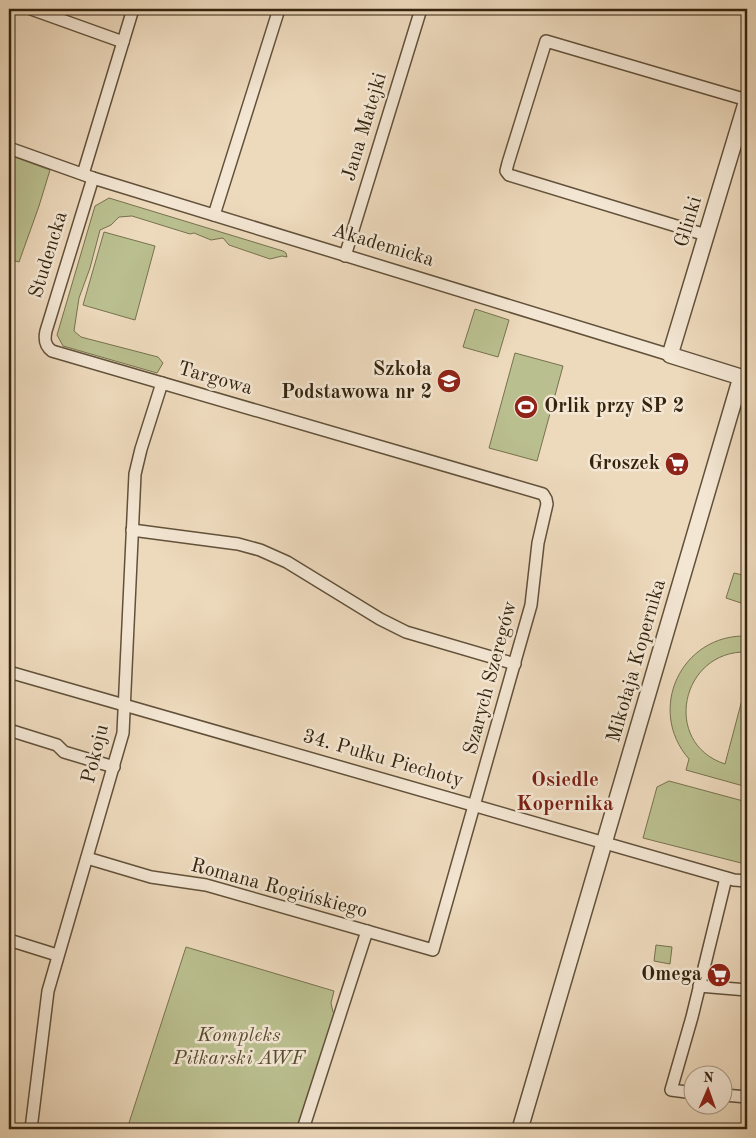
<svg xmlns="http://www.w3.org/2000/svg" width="756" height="1138" viewBox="0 0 756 1138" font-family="'Old Standard TT',serif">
	<rect width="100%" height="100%" fill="#edd9bc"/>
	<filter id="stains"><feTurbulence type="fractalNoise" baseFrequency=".004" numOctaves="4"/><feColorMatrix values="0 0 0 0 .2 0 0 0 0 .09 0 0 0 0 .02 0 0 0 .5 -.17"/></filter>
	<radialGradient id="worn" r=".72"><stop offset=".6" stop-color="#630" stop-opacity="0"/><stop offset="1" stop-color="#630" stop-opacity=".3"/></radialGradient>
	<!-- green -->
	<g fill="#babf8f" stroke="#77724e">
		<path d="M9 155 50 170 39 206 19 262 9 259Z"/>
		<path d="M109 198 283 251 286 253 287 257 282 256 270 259 229 245 223 238 211 240 194 233 190 234 132 216 119 217 111 225 100 230 90 268 79 298 74 331 81 337 158 357 163 363 157 373 63 346 57 335 95 206Z"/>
		<path d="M104 232 155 246 135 320 83 305Z"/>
		<path d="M475 309 509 320 498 357 463 347Z"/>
		<path d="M515 353 563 366 537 461 489 448Z"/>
		<path d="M734 573 747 576V605L726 598Z"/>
		<path d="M747 636V652C681 650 661 743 725 764L747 681V787L686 770 689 759C646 710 681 634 747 636Z"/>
		<path d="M669 781 747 802V855L745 864 643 838 657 787Z"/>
		<path d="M656 945 672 947 670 964 654 961Z"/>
		<path d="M186 947 334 991 331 1003 333 1012 336 1014 298 1129H127Z"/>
	</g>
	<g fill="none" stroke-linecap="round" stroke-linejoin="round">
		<!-- minor casing -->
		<g stroke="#62513a" stroke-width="14">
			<g id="minor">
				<path d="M31 9 123 42"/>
				<path d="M9 148 93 178 670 355"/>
				<path d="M83 174 133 9"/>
				<path d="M214 215 279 9"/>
				<path d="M706 235 509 175 506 171 508 163 546 41 747 100"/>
				<path d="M345 256 421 9"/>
				<path d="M132 530 238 544 260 550 287 562 380 619 406 632 515 664"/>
				<path d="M9 672 734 880 747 881"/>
				<path d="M9 730 57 745 64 752 114 767"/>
				<path d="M87 858 151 877 206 885 433 950 531 605 538 543 547 504 546 499 543 494 52 351C45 346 44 340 46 331L93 178"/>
				<path d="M9 940 57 955"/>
				<path d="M699 986 747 990"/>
				<path d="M694 1093 671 1090 692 1017 726 878"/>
				<path d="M724 1095 747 1097"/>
				<path d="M31 1129 48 991 123 733 135 474 141 449 162 383"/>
				<path d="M303 1129 367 931"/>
			</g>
		</g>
		<!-- tertiary casing -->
		<g stroke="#62513a" stroke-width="18">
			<g id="tertiary">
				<path d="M747 100 670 355 747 379"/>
				<path d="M520 1129 741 377"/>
			</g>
		</g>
		<!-- minor -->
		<use href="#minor" stroke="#f3e6d3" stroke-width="11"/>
		<!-- tertiary -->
		<use href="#tertiary" stroke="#f3e6d3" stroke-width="15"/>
	</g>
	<!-- icons -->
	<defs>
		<g id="school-disc" transform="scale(1.25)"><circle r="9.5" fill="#8f2418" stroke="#f3e6d3"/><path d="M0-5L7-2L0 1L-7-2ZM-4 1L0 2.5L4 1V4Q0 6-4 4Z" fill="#fff"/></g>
		<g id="stadium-disc" transform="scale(1.25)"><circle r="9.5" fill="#8f2418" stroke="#f3e6d3"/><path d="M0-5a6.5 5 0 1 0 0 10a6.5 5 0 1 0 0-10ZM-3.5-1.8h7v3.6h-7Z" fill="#fff"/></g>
		<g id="supermarket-disc" transform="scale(1.25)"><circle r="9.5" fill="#8f2418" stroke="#f3e6d3"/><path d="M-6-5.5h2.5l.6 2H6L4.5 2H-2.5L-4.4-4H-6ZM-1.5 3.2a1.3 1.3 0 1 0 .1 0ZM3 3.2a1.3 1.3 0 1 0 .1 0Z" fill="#fff"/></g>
	</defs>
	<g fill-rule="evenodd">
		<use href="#school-disc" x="449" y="381"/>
		<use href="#stadium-disc" x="526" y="407"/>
		<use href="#supermarket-disc" x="677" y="464"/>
		<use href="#supermarket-disc" x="719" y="975"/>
	</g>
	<g text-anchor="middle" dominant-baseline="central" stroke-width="5" stroke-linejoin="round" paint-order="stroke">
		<!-- street labels -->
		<g font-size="20" fill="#34240e" stroke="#f3e6d3">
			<text transform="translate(365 127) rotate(-73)">Jana Matejki</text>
			<text transform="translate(689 222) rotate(-73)">Glinki</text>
			<text transform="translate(383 246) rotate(17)">Akademicka</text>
			<text transform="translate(49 255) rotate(-73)">Studencka</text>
			<text transform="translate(215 379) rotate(16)">Targowa</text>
			<text transform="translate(637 661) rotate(-74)">Mikołaja Kopernika</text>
			<text transform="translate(491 678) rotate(-75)">Szarych Szeregów</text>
			<text transform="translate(96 754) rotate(-76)">Pokoju</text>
			<text transform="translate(383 759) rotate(16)">34. Pułku Piechoty</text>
			<text transform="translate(279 889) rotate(15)">Romana Rogińskiego</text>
		</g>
		<!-- poi labels -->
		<g font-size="20" font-weight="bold" fill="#34240e" stroke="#f3e6d3" text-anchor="end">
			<text x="432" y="370">Szkoła<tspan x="432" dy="23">Podstawowa nr 2</tspan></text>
			<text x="544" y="407" text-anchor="start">Orlik przy SP 2</text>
			<text x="660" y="464">Groszek</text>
			<text x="702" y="975">Omega</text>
		</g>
		<!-- park labels -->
		<g font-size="20" font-style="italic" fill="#564b2e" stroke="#f3e6d3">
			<text x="239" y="1036">Kompleks<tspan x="239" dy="23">Piłkarski AWF</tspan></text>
		</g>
		<!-- neighbourhood labels -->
		<g font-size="21" font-weight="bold" fill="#7a1f14" stroke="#f3e6d3">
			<text x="565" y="780">Osiedle<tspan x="565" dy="24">Kopernika</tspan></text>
		</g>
	</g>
	<!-- margin -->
	<rect width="756" height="1138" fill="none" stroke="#edd9bc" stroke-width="30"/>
	<rect x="10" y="10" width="736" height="1118" fill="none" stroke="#34240e" stroke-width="2.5"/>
	<rect x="15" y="15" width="726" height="1108" fill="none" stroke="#34240e"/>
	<!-- north arrow -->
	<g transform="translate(708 1090) rotate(2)"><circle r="24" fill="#f3e6d3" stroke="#a79884"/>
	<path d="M0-4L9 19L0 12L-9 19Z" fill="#8f2418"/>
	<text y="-8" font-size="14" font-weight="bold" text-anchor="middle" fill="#34240e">N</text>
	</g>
	<rect width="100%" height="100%" filter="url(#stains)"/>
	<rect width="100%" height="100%" fill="url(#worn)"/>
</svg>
